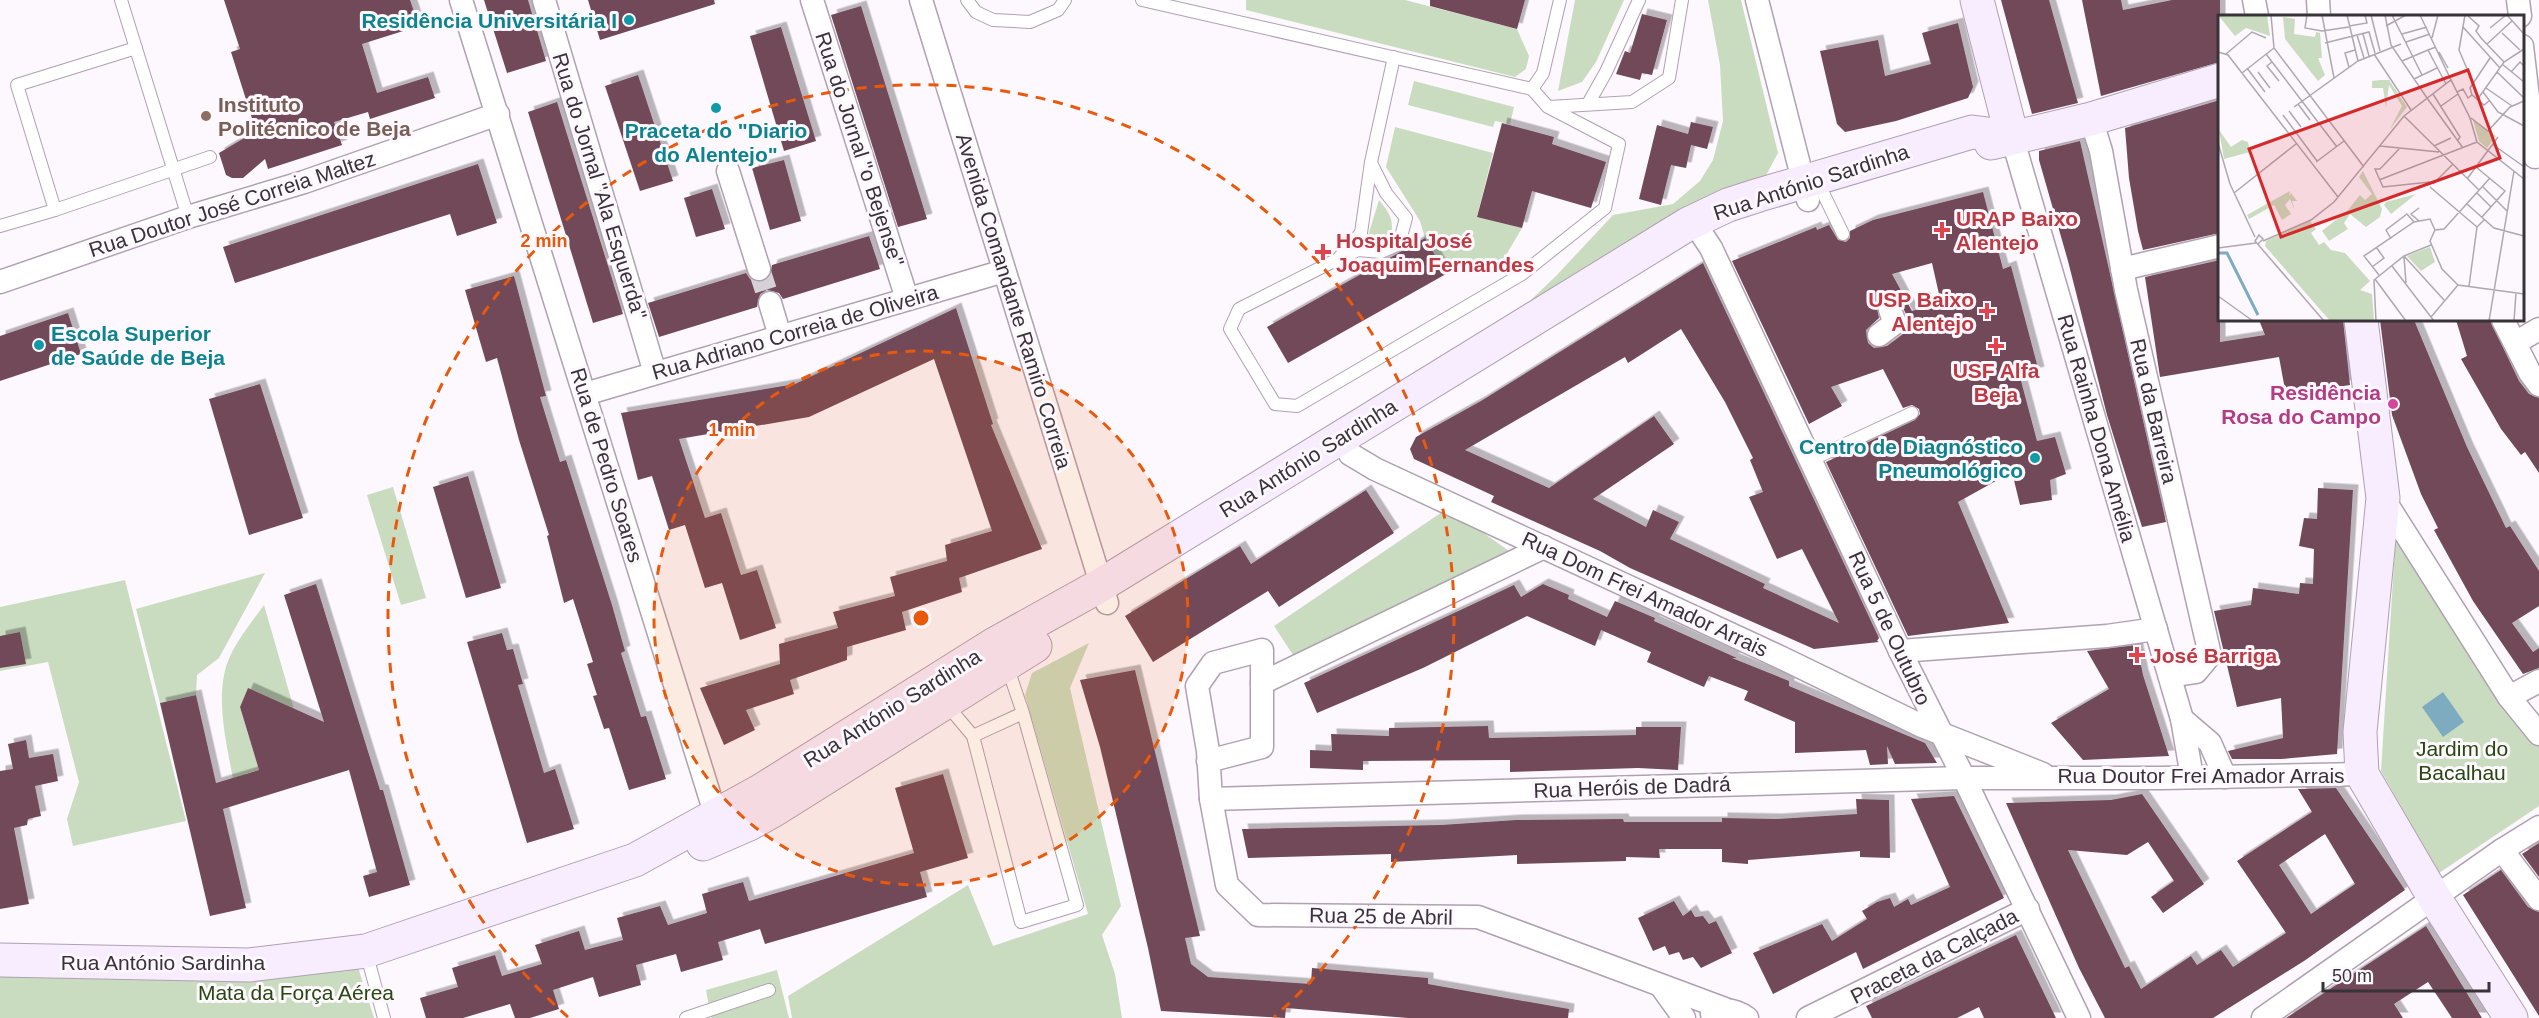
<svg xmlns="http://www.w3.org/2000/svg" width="2539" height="1018" viewBox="0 0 2539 1018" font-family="Helvetica,sans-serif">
	<defs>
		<filter id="shadow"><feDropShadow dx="5.5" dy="-5.5" stdDeviation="0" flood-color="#0004"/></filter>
	</defs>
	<rect width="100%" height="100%" fill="#fdf7fe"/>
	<!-- green -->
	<g fill="#cadcc0">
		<path d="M1246 0H1405L1517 29 1529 56 1526 69 1515 77 1246 10Z"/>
		<path d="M1575 0H1624L1596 62 1582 82 1558 91Z"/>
		<path d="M1708 0H1741L1778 153 1763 181 1512 318 1556 276 1613 215 1673 204 1700 181 1713 160 1723 121 1720 65Z"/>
		<path d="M1414 81 1514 107 1510 124 1495 121 1493 127 1408 105Z"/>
		<path d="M1395 127 1493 153 1477 216 1522 228 1505 257 1485 272 1446 274 1425 238 1420 221 1386 167Z"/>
		<path d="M1379 200C1390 213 1394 220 1391 237L1381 244 1372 242 1368 236Z"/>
		<path d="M393 487 426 598 401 605 367 495Z"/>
		<path d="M1448 508 1512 553 1295 658 1274 626Z"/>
		<path d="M2396 531 2539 735V806L2439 873 2381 771Z"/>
		<path d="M265 573 219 658 197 675 196 695 160 703 136 609Z"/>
		<path d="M125 580 186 821 73 846 67 819 79 782 48 662 0 671V607Z"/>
		<path d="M264 605 294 709 248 689 240 707 259 770 245 774 253 800 235 790C228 747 211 692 232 652 241 635 253 620 264 605Z"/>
		<path d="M1089 643 1070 688 1121 906 1102 935 1115 974 1122 1018H792L788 996 968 885 993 946 1088 914 1025 695 1032 673Z"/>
		<path d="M357 964 374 1018H0V971Z"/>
		<path d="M777 970 789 1018H711L706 990Z"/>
	</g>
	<!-- water -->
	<path fill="#7dabc0" d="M2443 692 2464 722 2443 737 2422 707Z"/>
	<!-- building -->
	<g fill="#714a58" fill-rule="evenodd" filter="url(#shadow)">
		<path d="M224 0H410L419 26 362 44 377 93 428 77 435 98 370 119 368 112 334 122 342 145 268 169 265 159 243 178H232L226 175 219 153 256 131 231 52 240 49Z"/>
		<path d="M484 0H528L546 61 507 73Z"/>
		<path d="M588 0H714L715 4 600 40Z"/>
		<path d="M1430 0H1525L1517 29 1430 6Z"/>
		<path d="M2001 0H2049L2078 103 2032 114Z"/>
		<path d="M2082 0H2121L2123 10 2172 0H2220V62L2101 96Z"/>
		<path d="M861 6 927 219 898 227 831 15Z"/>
		<path d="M1642 14 1667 20 1652 75 1642 73 1640 80 1616 74 1625 51 1630 53Z"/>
		<path d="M1958 23 1973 87 1968 98 1896 121 1845 132 1837 124 1820 51 1878 40 1885 76 1931 64 1922 33Z"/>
		<path d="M781 27 816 141 784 151 750 36Z"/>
		<path d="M638 75 673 181 640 191 605 86Z"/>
		<path d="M2220 100V233L2143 250 2138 231 2129 178 2125 128Z"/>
		<path d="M557 102 623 314 593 323 528 112Z"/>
		<path d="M1691 122 1713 127 1707 149 1691 145 1686 168 1671 165 1661 205 1639 199 1657 125 1688 134Z"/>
		<path d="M1502 123 1554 137 1552 144 1606 162 1591 208 1532 191 1522 228 1477 217Z"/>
		<path d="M2080 141 2166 522 2142 527 2107 415 2068 261 2039 160V151Z"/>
		<path d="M784 160 801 221 770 230 752 168Z"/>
		<path d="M478 164 497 223 457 236 450 214 235 283 223 247Z"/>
		<path d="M712 189 725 229 696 237 684 198Z"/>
		<path d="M1983 192 2003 269 2011 266 2039 372 2020 377 2037 441 2055 437 2066 474 2050 480 2052 500 2020 505 2012 472 1958 502 2009 623 1908 636 1826 462 1915 420 1920 414 1919 409 1912 405 1903 408 1883 369 1831 387 1842 406 1809 424 1732 261 1816 227 1817 230 1829 225 1838 240 1846 242 1850 238V231L1873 220ZM1932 263 1941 303 1912 311 1892 274ZM1886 297H1893L1899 300 1908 318V326L1903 334 1887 346 1874 348 1868 343 1866 330 1879 318 1877 307 1880 301Z"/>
		<path d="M869 236 880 269 783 299 779 293 767 290 760 294 757 307 659 337 648 303 746 273 750 279 762 282 769 278 772 265Z"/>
		<path d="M1425 238 1446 274 1288 363 1267 327Z"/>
		<path d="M2220 260V342L2265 335 2259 320H2343L2350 385 2286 395 2279 357 2160 377 2145 277Z"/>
		<path d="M1703 263 1879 638 1877 641 1879 642 1814 649 1630 568 1600 551 1491 502 1494 496 1414 459 1410 449 1416 437 1481 401ZM1681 329 1725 402 1753 458 1750 460 1763 492 1749 497 1777 559 1802 549 1839 623 1763 588 1765 584 1670 539 1679 522 1653 510 1646 527 1593 499 1674 444 1654 416 1549 488 1465 450 1625 357 1628 363Z"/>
		<path d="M514 276 546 396 540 397 560 462 566 460 612 605 625 651 621 653 641 717 646 716 666 779 629 790 609 728 604 729 593 696 597 695 587 664 593 662 573 599 564 603 547 536 549 535 519 440 497 358 486 362 465 290Z"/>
		<path d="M956 308 993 424 991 425 1042 549 959 578 962 592 902 612 906 630 847 647V660L790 680 794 694 746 710 755 730 724 745 700 688 780 664 779 644 838 628 833 612 895 596 890 577 947 561 945 545 992 531 934 359 809 417 679 439 705 518 721 513 741 575 757 570 776 628 740 640 722 583 705 588 685 525 669 530 652 476 638 480 621 413 795 384Z"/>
		<path d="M68 313 81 354 0 381V336Z"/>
		<path d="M2380 320H2414L2467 447 2506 528 2510 526 2539 571V606L2512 623 2533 652 2539 648V668L2523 674 2473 601 2434 530 2438 528 2421 494 2392 415Z"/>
		<path d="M2456 320H2490L2519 381 2529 394 2539 398V473L2525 452 2521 455 2501 429 2461 359 2467 356Z"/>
		<path d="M260 384 303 518 249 535 209 399Z"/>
		<path d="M468 476 501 588 466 598 433 487Z"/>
		<path d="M2318 488 2353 490 2337 754 2281 759H2232L2228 751 2283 738 2281 698 2237 707 2214 611 2251 605 2253 588 2299 594 2300 583 2313 584 2314 549 2299 546 2304 518 2317 519Z"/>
		<path d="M1366 490 1394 533 1279 607 1268 591 1153 662 1125 616 1240 546 1251 564Z"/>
		<path d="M316 584 380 790H383L410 885 369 897 363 876 377 872 349 770 223 809 246 908 210 916 160 703 196 695 216 783 259 770 240 707 248 688 324 722 284 595Z"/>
		<path d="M1543 584 1569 595 1568 599 1607 617 1615 601 1655 618 1654 621 1737 658H1732L1789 681V686L1925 743 1937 763 1895 764 1887 746 1888 764 1870 765 1866 750 1795 753V722L1744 700 1748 691 1709 676 1704 687 1647 662 1651 652 1601 630 1595 646 1527 616 1423 668 1317 713 1304 683 1514 585 1521 597Z"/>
		<path d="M20 632 26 664 0 668V636Z"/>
		<path d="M502 633 507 650 513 649 523 684 518 685 544 773 555 769 574 829 527 843 467 642Z"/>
		<path d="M2137 645 2143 675 2169 756 2083 760 2051 723 2109 689 2087 651Z"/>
		<path d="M1135 670 1200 936 1185 938 1191 964 1208 977 1311 984 1312 968 1428 978V984L1569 1009 1568 1018H1408L1286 1008 1285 1018 1161 1011 1148 948 1100 747 1080 680Z"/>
		<path d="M1488 726 1489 738 1636 735V727H1681L1678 770 1638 768 1510 772V760L1363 761V770L1310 768V750L1332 751 1331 734 1389 736V728Z"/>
		<path d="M26 740 29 758 53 754 58 781 35 786 41 816 28 819 27 825 14 828 29 904 0 909V771L13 769 8 744Z"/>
		<path d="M943 774 968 858 920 872 927 897 765 944 760 929 718 942 723 960 681 972 676 954 636 965 641 985 599 997 593 977 553 990 559 1009 530 1018H515L510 1004 463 1018H426L420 998 458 987 452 968 495 955 502 976 542 964 535 945 579 931 585 950 623 940 617 918 660 906 668 925 707 913 702 894 743 882 749 901 914 853 895 788Z"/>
		<path d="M2336 788 2405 890 2304 961 2213 1018H2105L2079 968 2006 803 2111 800 2142 794 2204 884 2163 913 2151 897 2174 881 2148 842 2127 855 2068 850 2125 968 2129 966 2141 989 2191 956 2197 965 2221 950 2233 967 2286 933 2237 861 2312 812 2298 789ZM2325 834 2355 884 2311 914 2279 865Z"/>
		<path d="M1954 796 2004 898 1863 969 1856 952 1773 994 1753 953 1822 924 1832 941 1867 919 1862 911 1877 902 1890 898 1894 907 1908 899 1911 905 1950 887 1911 799Z"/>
		<path d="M1856 799 1889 800 1890 858 1860 857V851L1748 860V864L1722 862V849H1659L1660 858 1626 857V861L1517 864V855L1391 862V854L1248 858 1242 829 1441 825 1516 820 1623 819 1624 822H1722V818L1777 819 1857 814Z"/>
		<path d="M2539 843V877L2522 854Z"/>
		<path d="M2501 870 2528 907 2539 912V1016L2463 895Z"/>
		<path d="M1674 901 1683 916 1691 910 1695 917 1703 916 1709 924 1716 921 1732 953 1701 968 1693 957 1683 960 1679 952 1669 955 1665 946 1653 951 1638 918Z"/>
		<path d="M2426 926 2482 1018H2452L2428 982 2394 1004 2403 1018H2286Z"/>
		<path d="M2016 935 2056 1018H1984L1979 1007 1957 1018H1872L1866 1006Z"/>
	</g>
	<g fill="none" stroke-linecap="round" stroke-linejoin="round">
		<!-- street-tunnel -->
		<path stroke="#d6d0d7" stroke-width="22" stroke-dasharray="22 11" stroke-linecap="butt" d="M759 269 770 303"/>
		<!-- lane casing -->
		<g stroke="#afa1b1" stroke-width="14">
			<g id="lane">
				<path d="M121 0 188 217"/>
				<path d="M967 0 976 12 993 20 1030 22 1058 10 1065 0"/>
				<path d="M1142 0 1532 89 1543 73 1560 0"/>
				<path d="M1394 57 1371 162 1361 233 1338 259 1239 309 1230 329 1275 404 1297 406 1522 274 1605 208 1619 144 1548 107 1532 89"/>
				<path d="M1588 104 1606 72 1639 0"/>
				<path d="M1549 107 1632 102 1669 78 1682 0"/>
				<path d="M1824 195 1843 234"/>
				<path d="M55 210 17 85 136 48"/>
				<path d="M0 226 55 210 210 157"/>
				<path d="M1345 256 1358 250 1381 252 1399 244 1406 218 1386 193 1371 163"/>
				<path d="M1811 460 1912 413"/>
				<path d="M1007 666 1023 713 1077 905 1021 922 973 736 1023 713"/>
				<path d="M946 704 973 736"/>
				<path d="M366 952 384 1018"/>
				<path d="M686 1018 769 990"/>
			</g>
		</g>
		<!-- street casing -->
		<g stroke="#afa1b1" stroke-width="25">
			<g id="street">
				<path d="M461 0 716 816 727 819"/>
				<path d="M544 0 655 373"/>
				<path d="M812 0 907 299"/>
				<path d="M921 0 1107 603"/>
				<path d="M1757 0 1808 200"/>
				<path d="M2254 0 2257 16"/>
				<path d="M2318 0 2319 16"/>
				<path d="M2518 0 2520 16"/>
				<path d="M2522 46 2535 157"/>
				<path d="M2091 119 2101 151 2126 290 2210 655 2196 672 2170 676"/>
				<path d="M2012 137 2182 719 2192 777"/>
				<path d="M728 171 759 269"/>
				<path d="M1703 236 1711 248 1900 651 1964 778 2079 1018"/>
				<path d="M2122 269 2220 246"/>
				<path d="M0 282 188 217 304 182 498 114"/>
				<path d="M770 303 780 336"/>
				<path d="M2503 320 2530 373 2539 385"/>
				<path d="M1879 335 1895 323 1890 310"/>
				<path d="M2515 343 2539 329"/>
				<path d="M585 394 1004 271"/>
				<path d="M1350 454 1375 469 1782 658 1922 726 2043 774"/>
				<path d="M2383 498 2509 697 2539 734"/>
				<path d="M1900 651 2107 636 2156 629"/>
				<path d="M1262 683 1544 547"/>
				<path d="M2509 697 2539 681"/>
				<path d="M2182 719 2210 743 2225 777"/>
				<path d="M1208 761 1262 747V650L1213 663 1197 686 1208 751 1211 799 1227 885 1258 915 1478 917 1725 1009"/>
				<path d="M1211 799 1964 778H2162L2362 774"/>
				<path d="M2502 850 2539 899"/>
				<path d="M1661 986 1684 1018"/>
				<path d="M1712 1014C1725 1008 1736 1010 1747 1018"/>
				<path d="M1808 1018 2028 909"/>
				<path d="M2263 1018 2502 850 2539 827"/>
			</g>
		</g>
		<!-- secondary casing -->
		<g stroke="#afa1b1" stroke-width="35">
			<g id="secondary">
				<path d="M1977 0 2012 137"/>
				<path d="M1991 143 2091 119 2220 80"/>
				<path d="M2361 320 2383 498 2360 732 2362 774 2435 899 2511 1018"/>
				<path d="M703 844 749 824 774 810 1035 646"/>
				<path d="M0 960 249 965 366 951 635 860 762 790 993 645 1101 585 1688 224 1728 205 1759 195 1972 132 2012 137"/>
			</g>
		</g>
		<!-- lane -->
		<use href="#lane" stroke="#fff" stroke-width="12"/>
		<!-- street -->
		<use href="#street" stroke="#fff" stroke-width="22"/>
		<!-- secondary -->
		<use href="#secondary" stroke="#f8ecff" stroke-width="33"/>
	</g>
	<!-- distance rings -->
	<circle cx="921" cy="618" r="267" fill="#e8590c" fill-opacity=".12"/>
	<g fill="none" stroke="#e8590c" stroke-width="3" stroke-dasharray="10 8">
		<circle cx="921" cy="618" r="267"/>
		<path d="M568 1017A533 533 0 1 1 1274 1017"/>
	</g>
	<!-- markers -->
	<g fill="#0f9aa8" stroke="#fdf7fe" stroke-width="2">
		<circle cx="629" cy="20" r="6"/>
		<circle cx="716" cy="108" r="6"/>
		<circle cx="39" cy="345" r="6"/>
		<circle cx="2035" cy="458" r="6"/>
	</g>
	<circle fill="#8d6e63" stroke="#fdf7fe" stroke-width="2" cx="206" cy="116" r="6"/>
	<g fill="#e0444e" stroke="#fdf7fe" stroke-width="2">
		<path d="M1939 221h6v6h6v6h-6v6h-6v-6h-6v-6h6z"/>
		<path d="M1320 243h6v6h6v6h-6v6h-6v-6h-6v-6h6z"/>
		<path d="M1984 302h6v6h6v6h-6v6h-6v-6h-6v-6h6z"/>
		<path d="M1993 337h6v6h6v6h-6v6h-6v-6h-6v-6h6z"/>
		<path d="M2134 646h6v6h6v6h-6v6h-6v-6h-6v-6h6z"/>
	</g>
	<circle fill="#d1479c" stroke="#fdf7fe" stroke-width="2" cx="2393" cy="404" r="6"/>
	<g text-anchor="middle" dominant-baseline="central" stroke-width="6" stroke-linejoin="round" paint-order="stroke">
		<!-- culture labels -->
		<g font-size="21" font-weight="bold" fill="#0d838f" stroke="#fdf7fe" text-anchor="end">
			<text x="617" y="20">Residência Universitária I</text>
			<text x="716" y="130" text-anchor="middle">Praceta do "Diario<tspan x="716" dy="24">do Alentejo"</tspan></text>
			<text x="51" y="333" text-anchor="start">Escola Superior<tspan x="51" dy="24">de Saúde de Beja</tspan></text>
			<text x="2023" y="446">Centro de Diagnóstico<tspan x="2023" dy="24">Pneumológico</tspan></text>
		</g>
		<!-- education labels -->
		<g font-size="21" font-weight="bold" fill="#785e54" stroke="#fdf7fe" text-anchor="start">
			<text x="218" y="104">Instituto<tspan x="218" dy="24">Politécnico de Beja</tspan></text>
		</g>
		<!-- street labels -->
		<g font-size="21" fill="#383239" stroke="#fdf7fe">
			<text transform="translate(860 149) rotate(72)">Rua do Jornal "o Bejense"</text>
			<text transform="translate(1811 182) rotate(-18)">Rua António Sardinha</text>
			<text transform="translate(600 186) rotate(73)">Rua do Jornal "Ala Esquerda"</text>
			<text transform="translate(232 204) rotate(-18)">Rua Doutor José Correia Maltez</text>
			<text transform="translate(1014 301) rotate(73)">Avenida Comandante Ramiro Correia</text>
			<text transform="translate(795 332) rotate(-16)">Rua Adriano Correia de Oliveira</text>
			<text transform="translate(2154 411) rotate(77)">Rua da Barreira</text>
			<text transform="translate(2097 428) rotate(74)">Rua Rainha Dona Amélia</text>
			<text transform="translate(1308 458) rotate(-32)">Rua António Sardinha</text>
			<text transform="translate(607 465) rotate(73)">Rua de Pedro Soares</text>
			<text transform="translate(1645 594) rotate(25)">Rua Dom Frei Amador Arrais</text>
			<text transform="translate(1890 628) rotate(65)">Rua 5 de Outubro</text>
			<text transform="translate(892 708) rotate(-32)">Rua António Sardinha</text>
			<text x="2201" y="775">Rua Doutor Frei Amador Arrais</text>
			<text transform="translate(1632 787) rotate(-2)">Rua Heróis de Dadrá</text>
			<text transform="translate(1381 916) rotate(1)">Rua 25 de Abril</text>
			<text transform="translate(1934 956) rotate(-27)">Praceta da Calçada</text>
			<text x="163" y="962">Rua António Sardinha</text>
		</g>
		<!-- health labels -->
		<g font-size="21" font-weight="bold" fill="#be3a42" stroke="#fdf7fe" text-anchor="start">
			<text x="1956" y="218">URAP Baixo<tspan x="1956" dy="24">Alentejo</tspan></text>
			<text x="1336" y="240">Hospital José<tspan x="1336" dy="24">Joaquim Fernandes</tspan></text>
			<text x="1974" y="299" text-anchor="end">USP Baixo<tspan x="1974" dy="24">Alentejo</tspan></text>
			<text x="1996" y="370" text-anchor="middle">USF Alfa<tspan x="1996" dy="24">Beja</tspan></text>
			<text x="2150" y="655">José Barriga</text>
		</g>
		<!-- hotel labels -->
		<g font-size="21" font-weight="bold" fill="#b23c85" stroke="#fdf7fe" text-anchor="end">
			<text x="2381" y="392">Residência<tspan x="2381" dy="24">Rosa do Campo</tspan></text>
		</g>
		<!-- park labels -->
		<g font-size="21" fill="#294710" stroke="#fdf7fe">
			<text x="2462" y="748">Jardim do<tspan x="2462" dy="24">Bacalhau</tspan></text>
			<text x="296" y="992">Mata da Força Aérea</text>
		</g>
	</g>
	<!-- overview -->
	<g transform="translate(2218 15)">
		<rect width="306" height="306" fill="#fdf7fe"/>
		<path d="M0 0H49L52 21 28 13 17 21ZM65 2 77 4 76 19 97 22 98 17 102 18 104 43H100L107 60 100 66 67 24ZM163 65H171L189 92 172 114 184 91 171 70 168 93 165 73H154V66ZM255 105 278 121 269 133 261 126ZM1 115 13 132 24 125 30 127 32 137 6 144ZM145 156 164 194 162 202 148 212 132 199 126 208 130 214 111 226 104 216 130 195 142 180 147 185 154 179 141 162ZM72 176 71 181 73 178 79 186H74L77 196 72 184 67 190 73 199 64 205 56 190 31 204 29 200ZM198 179 173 199 166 190 168 187ZM92 206 98 214 93 218 101 230 106 227 113 235 127 238 152 266 142 275 154 279 156 306H112L47 231 48 226ZM212 232 217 247 203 256 189 241Z" fill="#cadcc0"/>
		<path fill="none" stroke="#7dabc0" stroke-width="3" d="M0 238H9L40 300"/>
		<path fill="none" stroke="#aea8af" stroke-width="1.5" d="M53 0 56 33 146 152M89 0 87 13 104 16 131 12M104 0 116 63M129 0 140 46M153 0 162 36M167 0 173 30 209 83M174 0 204 60M202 0 233 65M247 0 241 35 255 68M249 0 261 11 258 16 263 23 286 47M289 0 306 19M131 11 149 8 147 0M168 11 188 0M245 12 282 53M272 13 288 0M284 18 302 35M145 19 151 41M184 19 209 12M139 20 146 43M214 23 220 0M188 27 212 19M107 28 151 17 157 38M269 29 294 6M218 32 210 35 228 69M0 37 10 40 120 182M221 37 230 53M8 39 34 17 48 23M48 39 119 132M156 39 193 95M184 46 210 35M54 47 49 51 61 66M284 49 306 67M131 52 127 38 137 35M29 53 47 77M40 57 52 73M279 57 306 83M293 57 302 47 306 51M24 58 56 33M196 64 219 53M268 73 294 91M239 77 245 74 250 83 254 80 266 90 271 86M265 77 280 97 306 111M215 79 242 122 240 125M254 80 252 73 272 43M209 83 245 133M259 85 286 47 306 34M80 89 92 105M223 91 240 79M76 92 140 46 183 29M71 96 83 112M65 100 99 146M186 101 261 175M253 103 270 116 292 92 306 86M0 128 12 169 37 222M274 129 305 151M162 131 221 137M216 131 233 123M182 133 162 154H157L165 172 212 167M98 147 126 126M258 152 287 176 264 202M272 163 226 214 217 215 212 226 224 254 240 270 306 279M249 164 280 122M161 165 259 127M215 169 235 149M264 171 289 196M212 172 259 212M16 178 78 129M259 178 273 192M249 189 276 213 306 221M201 193 193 199 201 206M173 224 168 215 189 199 196 207M45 226 93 205 116 187 186 101 233 65 252 103 259 127 306 164M40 229 45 224 41 220 37 226 106 306M0 233 38 228M186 241 226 285M186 242 188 268M174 251 216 306M154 252 166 243 158 232M161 260 146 241 196 207 212 204 217 215M157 264 188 306M251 271 259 212 266 205M0 281 35 306M213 302 240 270M158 306 156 265 186 241 213 230M271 306 296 156M296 306 298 278"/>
		<path fill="#d62828" fill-opacity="0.15" stroke="#d62828" stroke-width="3" d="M250 55 282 143 63 222 31 134Z"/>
		<rect width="306" height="306" fill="none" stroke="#383239" stroke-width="3"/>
	</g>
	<circle cx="921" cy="618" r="9" fill="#e8590c" stroke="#fdf7fe" stroke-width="3"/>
	<g font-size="18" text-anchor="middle" font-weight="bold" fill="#e8590c" stroke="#fdf7fe" stroke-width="6" stroke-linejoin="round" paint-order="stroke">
		<text x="544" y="247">2 min</text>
		<text x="732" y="436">1 min</text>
	</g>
	<!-- scale -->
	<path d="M2323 982v9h166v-9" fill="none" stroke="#383239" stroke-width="3"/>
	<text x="2332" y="982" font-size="18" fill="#383239" stroke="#fdf7fe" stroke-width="4.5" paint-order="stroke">50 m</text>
</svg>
